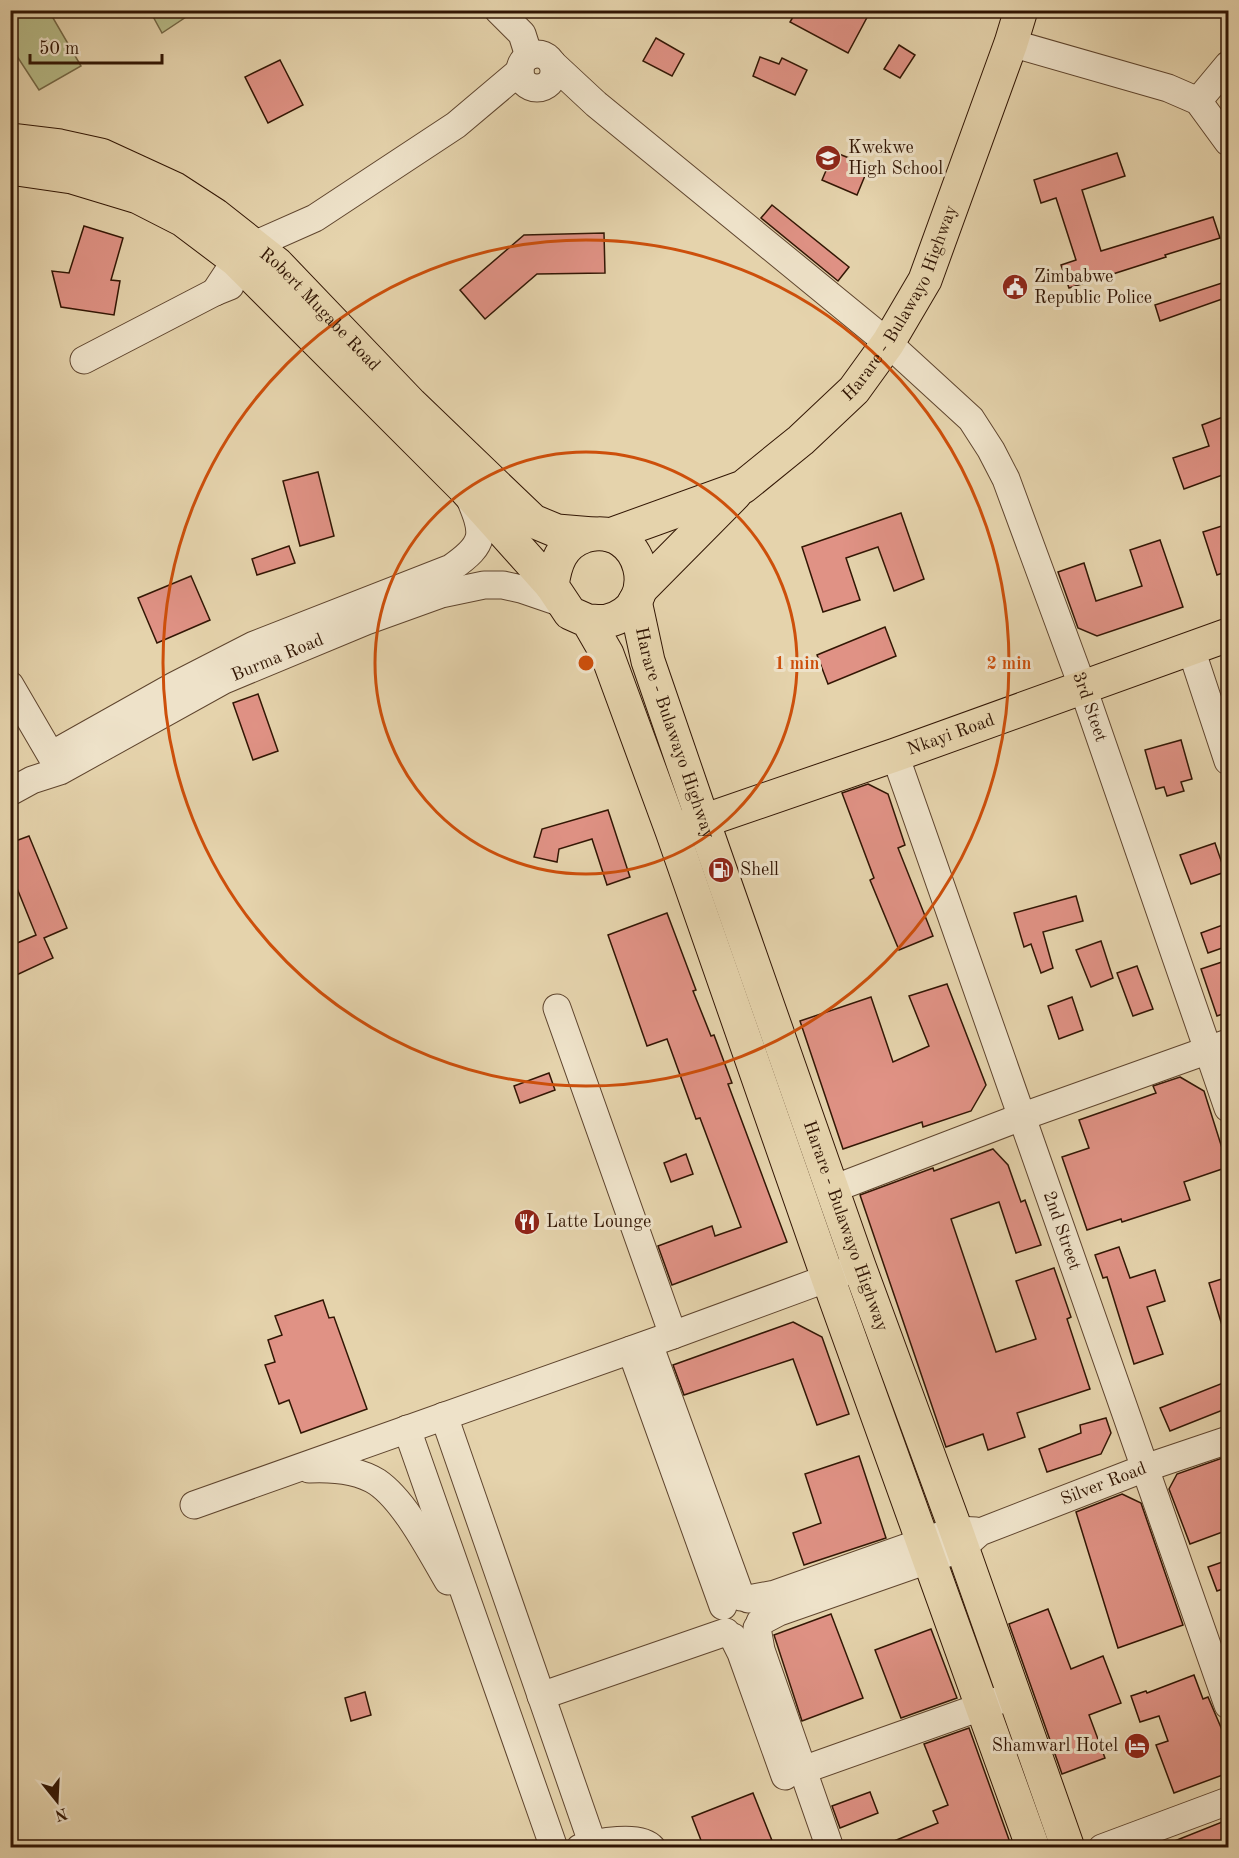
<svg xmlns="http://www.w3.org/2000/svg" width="1239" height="1858" viewBox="0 0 1239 1858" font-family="'Old Standard TT',serif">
	<rect width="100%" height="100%" fill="#e5d3ac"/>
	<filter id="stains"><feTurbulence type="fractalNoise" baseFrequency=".00333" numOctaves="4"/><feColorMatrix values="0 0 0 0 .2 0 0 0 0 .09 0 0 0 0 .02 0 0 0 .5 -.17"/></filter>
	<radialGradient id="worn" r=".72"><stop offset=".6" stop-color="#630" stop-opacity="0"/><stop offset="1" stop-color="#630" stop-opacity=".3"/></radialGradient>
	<!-- green -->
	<g fill="#b7bb88" stroke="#746846" stroke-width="1.5">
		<path d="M11 10 49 11 81 66 39 90 11 47Z"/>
		<path d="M150 11H195L162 33Z"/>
	</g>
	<!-- building -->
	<g fill="#e09285" stroke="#321604" stroke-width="1.5">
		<path d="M797 10H871L848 53 790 22Z"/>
		<path d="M656 38 684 54 672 76 643 61Z"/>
		<path d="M899 45 915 55 900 78 884 69Z"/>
		<path d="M760 57 779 64 782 58 807 70 795 95 753 76Z"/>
		<path d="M280 60 303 105 268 123 245 77Z"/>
		<path d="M834 152 869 166 857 195 822 180Z"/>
		<path d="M1117 153 1125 176 1082 190 1101 251 1213 217 1220 238 1165 255 1166 257 1069 288 1061 265 1076 260 1056 198 1041 203 1034 180Z"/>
		<path d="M772 205 849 267 838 281 761 218Z"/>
		<path d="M84 226 123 238 111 280 120 281 114 315 61 307 52 271 69 273Z"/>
		<path d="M604 233 605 273 537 274 485 319 460 290 524 235Z"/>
		<path d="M1228 281V297L1160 321 1155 305Z"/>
		<path d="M1228 415V473L1184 489 1173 458 1209 446 1202 425Z"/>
		<path d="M318 472 334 536 300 546 283 481Z"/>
		<path d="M901 513 924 579 894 591 878 547 846 558 860 600 823 612 802 547Z"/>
		<path d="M1228 524V571L1217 575 1203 532Z"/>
		<path d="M1160 540 1183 607 1097 636 1078 628 1058 572 1084 563 1096 601 1142 586 1130 550Z"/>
		<path d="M289 546 295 563 257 575 252 559Z"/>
		<path d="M191 576 210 620 157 643 138 598Z"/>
		<path d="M885 627 896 656 828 684 817 655Z"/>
		<path d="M258 694 278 751 253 760 233 703Z"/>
		<path d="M1181 740 1192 779 1181 782 1184 791 1167 796 1164 787 1156 789 1145 750Z"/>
		<path d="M868 784 888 794 905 845 898 848 933 936 899 950 870 880 874 878 842 793Z"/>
		<path d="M608 810 630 877 607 885 592 839 559 849 557 862 534 857 542 829Z"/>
		<path d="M29 836 67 928 44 938 53 958 10 978V946L36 935 10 871V843Z"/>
		<path d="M1215 843 1225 872 1191 884 1180 855Z"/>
		<path d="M1076 896 1083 921 1043 932 1053 968 1041 973 1031 944 1024 947 1014 913Z"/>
		<path d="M667 913 696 990 693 991 711 1036 714 1035 732 1083 728 1084 787 1242 672 1285 658 1246 712 1226 715 1236 741 1227 700 1118 696 1119 667 1039 647 1046 608 935Z"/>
		<path d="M1228 923V946L1208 953 1201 933Z"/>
		<path d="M1101 941 1113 978 1091 987 1076 950Z"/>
		<path d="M1222 962 1228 981V1012L1217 1016 1201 969Z"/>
		<path d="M1137 966 1153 1009 1133 1016 1117 973Z"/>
		<path d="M947 984 986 1085 971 1111 923 1127 922 1122 843 1149 800 1021 871 997 893 1062 929 1046 909 996Z"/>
		<path d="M1072 997 1083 1030 1059 1039 1048 1006Z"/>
		<path d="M549 1073 555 1090 520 1103 514 1086Z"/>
		<path d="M1180 1077 1204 1091 1228 1167 1184 1182 1190 1200 1122 1222 1121 1219 1087 1230 1062 1157 1089 1148 1079 1120 1156 1093 1153 1086Z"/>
		<path d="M993 1149 1008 1165 1021 1202 1025 1200 1041 1245 1016 1253 999 1202 951 1219 996 1352 1036 1339 1016 1281 1054 1268 1071 1317 1067 1319 1090 1389 1017 1413 1025 1437 988 1450 983 1434 946 1447 860 1195 933 1168 934 1171Z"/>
		<path d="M686 1154 693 1174 671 1182 664 1163Z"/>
		<path d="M1119 1247 1130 1278 1155 1270 1165 1301 1147 1307 1163 1354 1134 1364 1107 1277 1103 1278 1095 1255Z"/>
		<path d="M1228 1277V1335H1225L1209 1283Z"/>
		<path d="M323 1300 329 1318 334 1317 367 1409 301 1433 289 1400 279 1404 265 1365 275 1362 268 1340 282 1335 275 1316Z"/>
		<path d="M793 1322 822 1337 849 1414 817 1425 793 1359 684 1395 673 1365Z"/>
		<path d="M1228 1381V1408L1170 1431 1160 1408Z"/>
		<path d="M1106 1418 1111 1433 1101 1454 1047 1472 1039 1449 1081 1433 1080 1425Z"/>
		<path d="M859 1456 886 1538 804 1565 793 1533 821 1523 805 1474Z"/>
		<path d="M1228 1456V1530L1190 1544 1169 1489 1177 1474Z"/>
		<path d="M1122 1494 1141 1503 1183 1625 1118 1648 1076 1512Z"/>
		<path d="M1228 1560V1587L1217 1591 1208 1567Z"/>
		<path d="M1048 1609 1071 1669 1103 1656 1121 1703 1089 1715 1105 1758 1062 1774 1009 1624Z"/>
		<path d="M831 1614 863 1698 802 1721 774 1635Z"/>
		<path d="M931 1629 957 1698 901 1718 875 1650Z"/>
		<path d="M1194 1675 1203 1699 1208 1697 1228 1744V1773L1174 1793 1156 1745 1168 1741 1159 1716 1140 1722 1131 1696 1146 1691 1147 1693Z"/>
		<path d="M365 1692 371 1715 351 1721 345 1698Z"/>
		<path d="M969 1728 1012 1848H877L938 1823 933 1811 948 1805 924 1744Z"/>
		<path d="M870 1792 878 1813 840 1828 832 1806Z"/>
		<path d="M753 1793 775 1848H704L692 1817Z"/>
		<path d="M1222 1822 1228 1825V1848H1157Z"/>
	</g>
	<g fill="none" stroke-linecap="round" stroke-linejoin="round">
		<!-- minor casing -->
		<g stroke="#5f452e" stroke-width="29">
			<g id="minor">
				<path d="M498 10 522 34 529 56"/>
				<path d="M1011 43 1168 88 1198 101 1228 142"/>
				<circle cx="537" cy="71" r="17"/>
				<path id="s1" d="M553 64 596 104 888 343 971 419 991 450 1006 479 1083 688 1228 1108"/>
				<path d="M1198 101 1228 65"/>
				<path d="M215 292 236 260 254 245 315 218 456 125 520 71"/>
				<path d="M84 360 215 292 230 286"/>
				<path d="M1191 649 1228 761"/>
				<path d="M10 685 59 769"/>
				<path d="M53 754 174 686 254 645 451 568C487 543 485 534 468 494"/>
				<path id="s2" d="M895 755 1228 1705"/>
				<path id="s3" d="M10 792 32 780 60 771 224 680 366 621 441 594 484 585H503L521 589 562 603"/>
				<path d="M557 1008 673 1335"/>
				<path d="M833 1189 1021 1117 1228 1043"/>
				<path d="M649 1344 741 1597"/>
				<path d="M631 1350 723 1606"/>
				<path d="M444 1416 594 1848"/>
				<path d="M407 1429 554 1848"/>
				<path d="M309 1469C330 1468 358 1470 377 1482 405 1501 431 1552 448 1581"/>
				<path d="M194 1505 673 1335 847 1271"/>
				<path d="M748 1599 775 1594 956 1530 976 1531"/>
				<path id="s4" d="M760 1622 779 1612 962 1548 980 1532 1145 1468 1228 1440"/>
				<path d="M757 1628 761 1650 830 1848"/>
				<path d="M733 1637 741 1653 785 1776"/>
				<path d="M541 1696 726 1632"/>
				<path d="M803 1770 1014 1695"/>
				<path d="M580 1848C597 1842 640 1834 652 1848"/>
				<path d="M1102 1848 1228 1801"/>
			</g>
		</g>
		<!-- major casing -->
		<g stroke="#321604" stroke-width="35">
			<g id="major">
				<path id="s5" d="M10 140 60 146 101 155 175 189 215 215 277 264 411 404 533 521 557 531 593 534"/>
				<path d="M10 168 72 177 138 197 183 220 236 260 466 490 552 586"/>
				<path id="s6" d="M677 830 895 755 1228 635"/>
			</g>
		</g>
		<!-- highway casing -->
		<g stroke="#321604" stroke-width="35">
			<g id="highway">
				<path id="s7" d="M610 535 743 487 801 440 854 390 888 343 925 280 1011 43 1021 10"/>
				<path d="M641 589 735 494"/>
				<path id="s8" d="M635 601 648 661 703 821 859 1266 956 1530 1068 1848"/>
				<path d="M588 621C594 621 601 622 607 621 665 608 643 519 585 536 561 544 555 564 552 586L570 613 588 621 607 654 672 831 828 1278 1033 1848"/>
			</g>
		</g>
		<!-- minor -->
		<use href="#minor" stroke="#eee2c9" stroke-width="27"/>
		<!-- major -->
		<use href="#major" stroke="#e5d3ac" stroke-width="33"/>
		<!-- highway -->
		<use href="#highway" stroke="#e5d3ac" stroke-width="33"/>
	</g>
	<!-- distance rings -->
	<g fill="none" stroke="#cd4f0b" stroke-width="3">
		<circle cx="586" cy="663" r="211"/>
		<circle cx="586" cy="663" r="423"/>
	</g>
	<!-- icons -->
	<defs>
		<g id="school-disc" transform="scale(1.35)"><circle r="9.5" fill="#8f2418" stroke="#eee2c9"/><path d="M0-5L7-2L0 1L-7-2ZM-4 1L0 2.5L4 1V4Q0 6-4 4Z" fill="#fff"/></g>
		<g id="civic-disc" transform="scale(1.35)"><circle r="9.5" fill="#8f2418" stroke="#eee2c9"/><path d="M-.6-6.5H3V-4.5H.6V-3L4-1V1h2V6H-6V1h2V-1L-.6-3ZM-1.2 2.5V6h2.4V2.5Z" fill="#fff"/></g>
		<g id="fuel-disc" transform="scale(1.35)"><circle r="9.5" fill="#8f2418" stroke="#eee2c9"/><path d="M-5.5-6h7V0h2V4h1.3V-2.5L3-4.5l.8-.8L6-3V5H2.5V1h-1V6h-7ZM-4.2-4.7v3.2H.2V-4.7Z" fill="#fff"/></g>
		<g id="restaurant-disc" transform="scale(1.35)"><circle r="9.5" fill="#8f2418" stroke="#eee2c9"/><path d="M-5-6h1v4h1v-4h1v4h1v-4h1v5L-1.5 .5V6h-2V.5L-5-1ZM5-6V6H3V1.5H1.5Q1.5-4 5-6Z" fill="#fff"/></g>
		<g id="hotel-disc" transform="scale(1.35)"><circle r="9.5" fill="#8f2418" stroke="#eee2c9"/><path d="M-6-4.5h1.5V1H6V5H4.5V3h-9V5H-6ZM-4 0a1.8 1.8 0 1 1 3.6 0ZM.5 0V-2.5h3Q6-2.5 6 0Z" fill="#fff"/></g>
	</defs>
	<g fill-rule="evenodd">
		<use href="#school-disc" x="828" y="158"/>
		<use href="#civic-disc" x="1015" y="287"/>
		<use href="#fuel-disc" x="721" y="870"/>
		<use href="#restaurant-disc" x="527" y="1222"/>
		<use href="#hotel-disc" x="1137" y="1746"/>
	</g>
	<g text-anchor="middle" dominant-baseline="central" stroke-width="6" stroke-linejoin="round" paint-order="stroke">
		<!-- poi labels -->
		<g font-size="18" fill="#321604" stroke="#eee2c9" text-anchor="start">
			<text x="848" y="148">Kwekwe<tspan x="848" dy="21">High School</tspan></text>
			<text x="1034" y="277">Zimbabwe<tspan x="1034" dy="21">Republic Police</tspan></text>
			<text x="740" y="870">Shell</text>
			<text x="546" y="1222">Latte Lounge</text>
			<text x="1118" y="1746" text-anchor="end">Shamwarl Hotel</text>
		</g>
		<!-- street labels -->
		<g font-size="18" fill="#321604" stroke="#eee2c9">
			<text stroke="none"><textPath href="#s7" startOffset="388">Harare - Bulawayo Highway</textPath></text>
			<text stroke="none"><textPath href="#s5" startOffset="363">Robert Mugabe Road</textPath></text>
			<text stroke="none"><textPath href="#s3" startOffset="300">Burma Road</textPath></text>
			<text stroke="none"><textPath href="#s1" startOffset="861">3rd Steet</textPath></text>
			<text stroke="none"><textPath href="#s8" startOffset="138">Harare - Bulawayo Highway</textPath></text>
			<text stroke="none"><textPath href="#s6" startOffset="290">Nkayi Road</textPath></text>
			<text stroke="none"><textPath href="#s8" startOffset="660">Harare - Bulawayo Highway</textPath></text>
			<text stroke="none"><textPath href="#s2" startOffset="504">2nd Street</textPath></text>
			<text stroke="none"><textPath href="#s4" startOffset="372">Silver Road</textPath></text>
		</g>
	</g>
	<circle cx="586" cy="663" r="9" fill="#cd4f0b" stroke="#eee2c9" stroke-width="3"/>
	<g font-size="18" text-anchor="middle" font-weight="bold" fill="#cd4f0b" stroke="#eee2c9" stroke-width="6" stroke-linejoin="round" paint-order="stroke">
		<text x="797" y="669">1 min</text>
		<text x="1009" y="669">2 min</text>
	</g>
	<!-- margin -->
	<rect width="1239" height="1858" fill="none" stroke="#e5d3ac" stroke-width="36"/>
	<rect x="12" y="12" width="1215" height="1834" fill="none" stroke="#321604" stroke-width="3"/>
	<rect x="18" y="18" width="1203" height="1822" fill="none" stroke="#321604" stroke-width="1.5"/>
	<!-- north arrow -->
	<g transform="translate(57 1801) rotate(162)" stroke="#eee2c9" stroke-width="4.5" paint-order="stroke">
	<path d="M0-4.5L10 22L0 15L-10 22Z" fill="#321604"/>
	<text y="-9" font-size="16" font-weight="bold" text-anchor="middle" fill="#321604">N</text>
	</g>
	<!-- scale -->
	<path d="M30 54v9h132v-9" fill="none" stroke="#321604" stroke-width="3"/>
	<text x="39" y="54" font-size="18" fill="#321604" stroke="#eee2c9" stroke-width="4.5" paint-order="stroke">50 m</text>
	<rect width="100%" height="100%" filter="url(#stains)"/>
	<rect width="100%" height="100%" fill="url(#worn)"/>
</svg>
